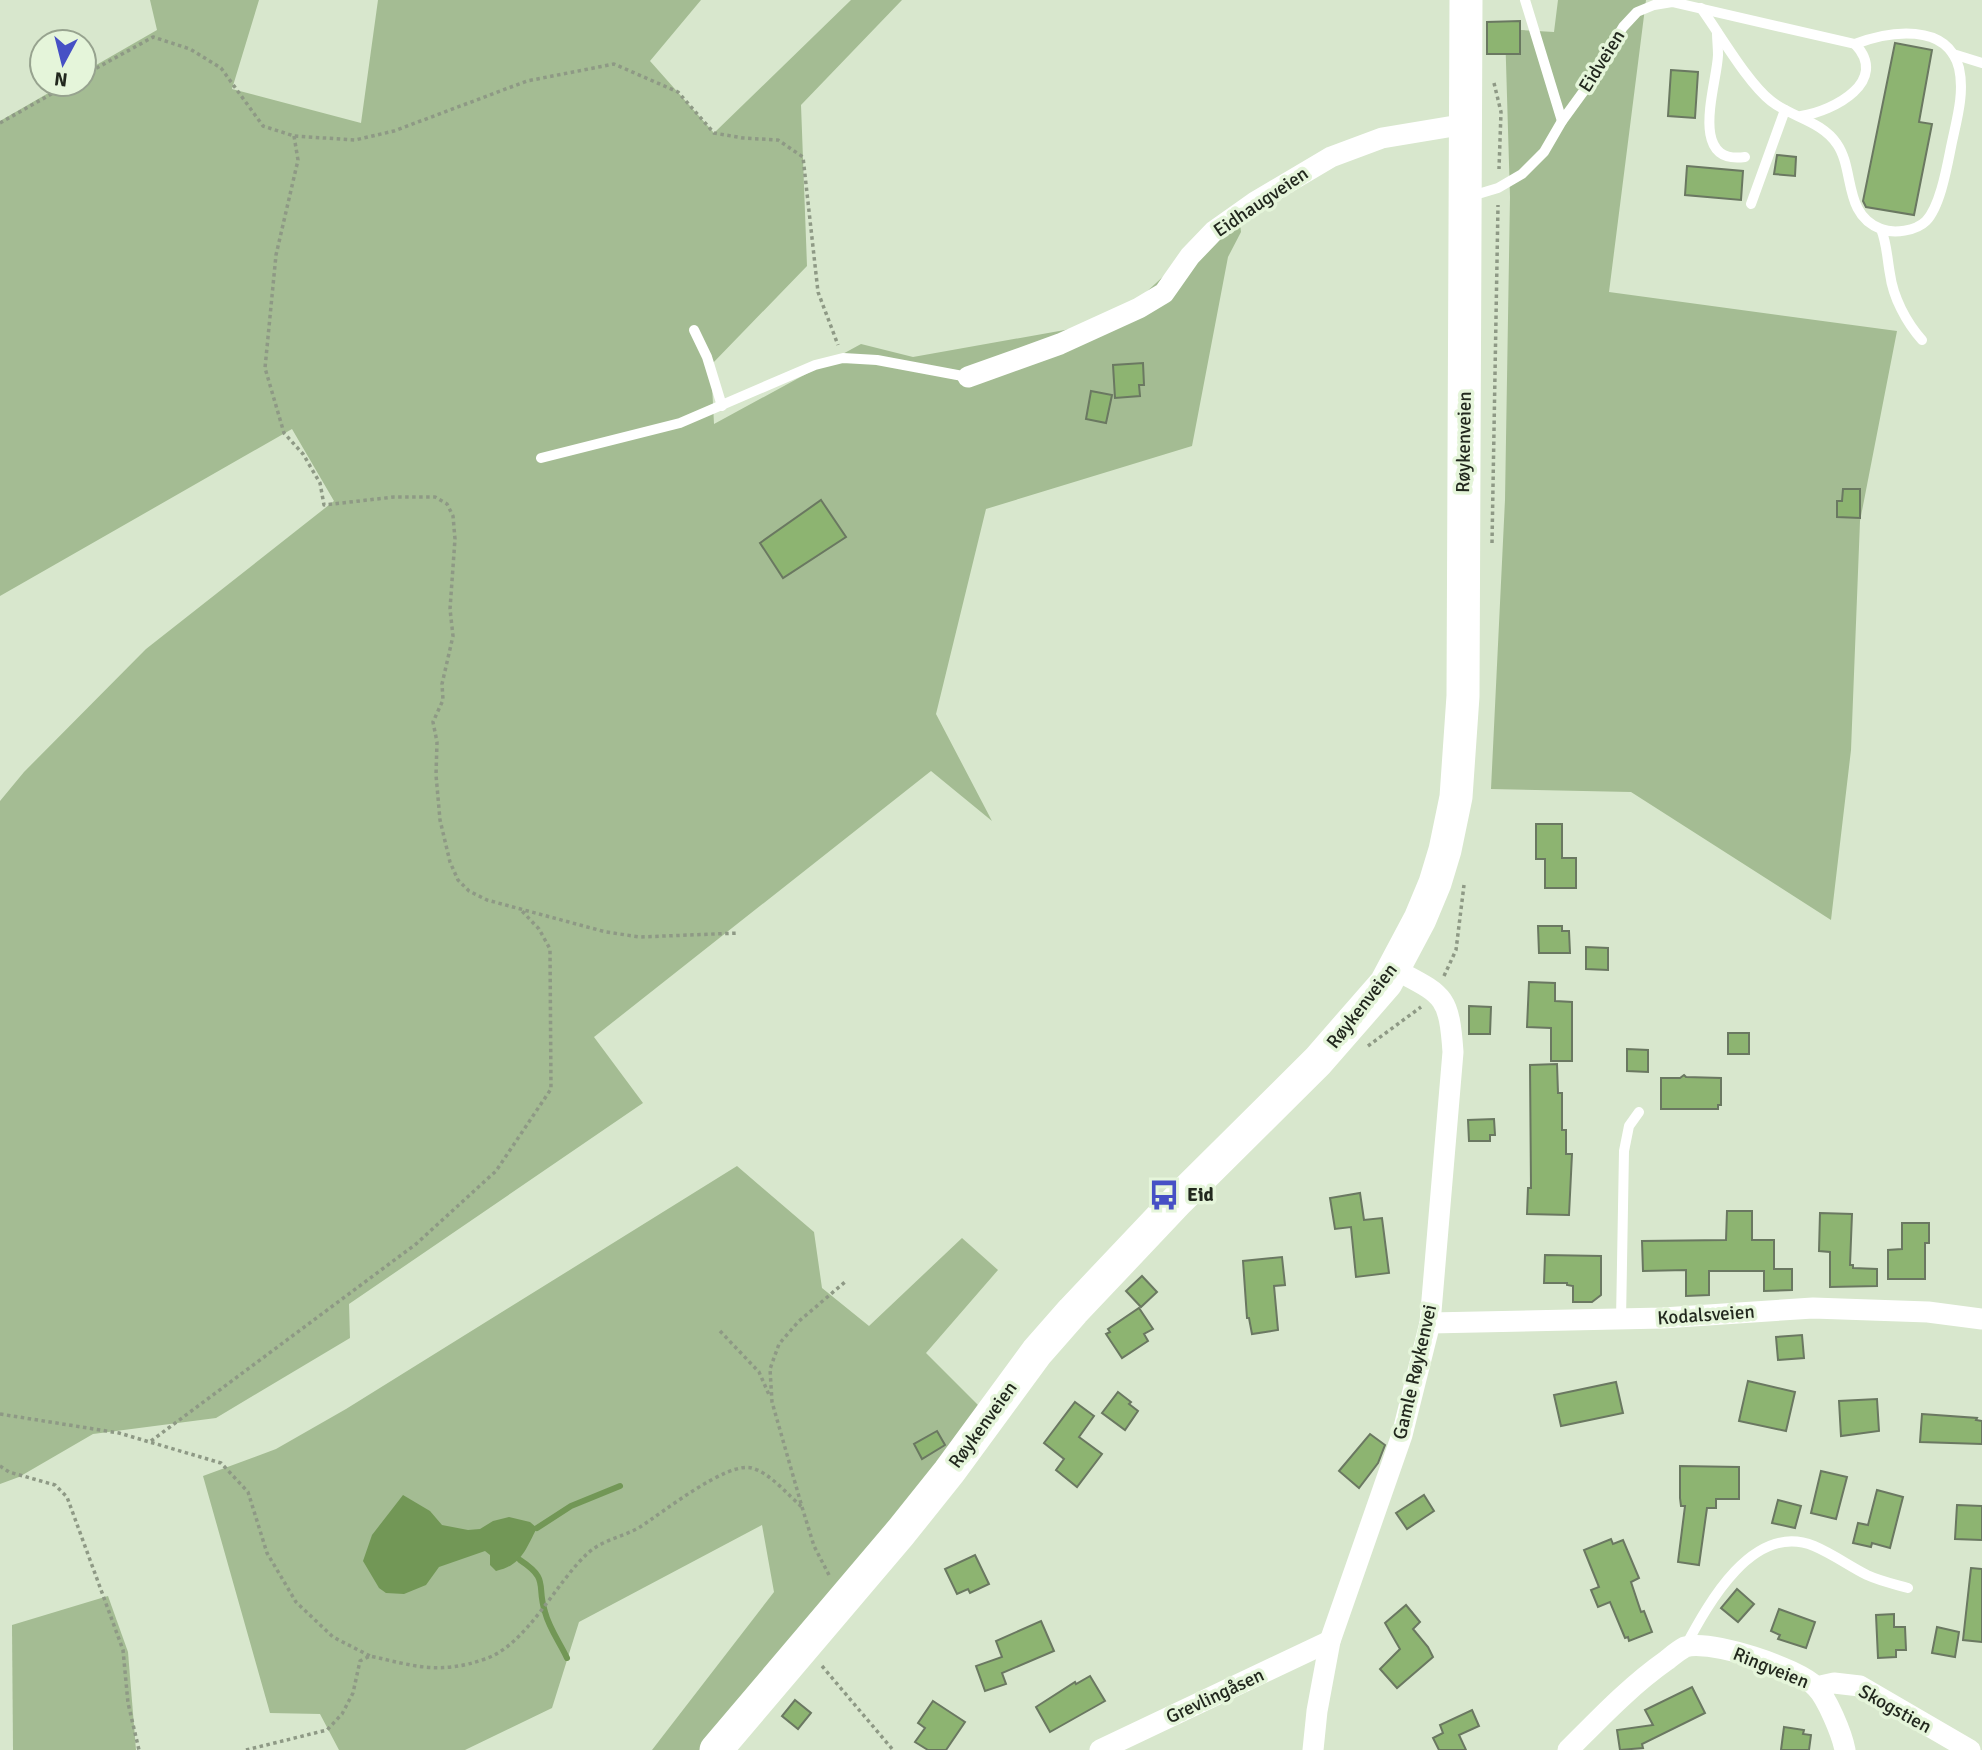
<svg xmlns="http://www.w3.org/2000/svg" width="1982" height="1750" viewBox="0 0 1982 1750" font-family="Signika,sans-serif">
	<rect width="100%" height="100%" fill="#d8e7cd"/>
	<!-- green -->
	<g fill="#a4bc93">
		<path d="M150 0H259L232 89 361 123 378 0H701L650 61 714 133 851 0H902L801 105 807 266 711 365 714 424 861 344 913 357 1115 321 1182 259 1240 222 1241 232 1228 257 1192 446 986 509 936 714 992 821 931 771 594 1037 643 1103 349 1304 350 1338 216 1418 93 1434 19 1477 0 1484V801L24 772 146 649 334 501 292 429 0 596V121L64 84H84V72L157 30Z"/>
		<path d="M1558 0H1646L1609 292 1897 331 1860 521 1851 750 1831 920 1631 792 1491 789 1505 500 1510 197 1505 29 1554 32Z"/>
		<path d="M737 1166 814 1232 822 1288 869 1326 962 1238 998 1270 926 1353 983 1410 705 1750H652L774 1592 762 1525 579 1622 552 1708 465 1750H339L320 1714 270 1713 203 1476 276 1449 346 1409Z"/>
		<path d="M108 1596 128 1652 136 1750H13L12 1625Z"/>
	</g>
	<!-- water -->
	<path fill="#729756" d="M403 1495 430 1511 442 1525 468 1530 480 1529 493 1521 509 1517 530 1522 537 1528C525 1550 522 1565 496 1571L490 1565V1555L485 1551 439 1567 426 1585 404 1594 386 1593 379 1588 363 1561 372 1535Z"/>
	<g fill="none" stroke-linecap="round" stroke-linejoin="round">
		<!-- stream -->
		<g stroke="#729756" stroke-width="6">
			<path d="M537 1528 571 1506 620 1486"/>
			<path d="M520 1560C550 1580 536 1584 545 1612 549 1628 560 1643 567 1658"/>
		</g>
	</g>
	<!-- building -->
	<g fill="#8db471" stroke="#6a7861" stroke-width="2">
		<path d="M1520 21V54H1487V22Z"/>
		<path d="M1895 43 1932 50 1919 122 1932 124 1914 215 1866 207 1863 201Z"/>
		<path d="M1671 70 1698 72 1695 118 1668 116Z"/>
		<path d="M1777 155 1796 157 1795 176 1774 174Z"/>
		<path d="M1687 166 1743 171 1741 200 1685 195Z"/>
		<path d="M1143 363 1144 385H1139L1140 396 1115 398 1113 365Z"/>
		<path d="M1091 391 1112 395 1106 423 1086 419Z"/>
		<path d="M1843 489H1860V518L1837 517V501H1842Z"/>
		<path d="M821 500 846 537 783 578 760 543Z"/>
		<path d="M1536 824H1562V858H1576V888H1545V859H1536Z"/>
		<path d="M1538 926H1562V931H1569L1570 953H1539Z"/>
		<path d="M1586 947 1608 948V970L1586 969Z"/>
		<path d="M1529 982 1555 983V1001L1572 1002V1061H1551V1028L1527 1027Z"/>
		<path d="M1469 1006 1491 1007 1490 1034H1469Z"/>
		<rect x="1728" y="1033" width="21" height="21"/>
		<path d="M1627 1049 1648 1050V1072L1627 1071Z"/>
		<path d="M1557 1064 1558 1093H1562V1130H1566V1154H1572L1569 1215 1527 1214 1528 1188H1531L1530 1065Z"/>
		<path d="M1684 1075 1686 1077 1721 1078V1105H1718V1109H1661V1078H1680Z"/>
		<path d="M1494 1119 1495 1135H1490V1141H1469L1468 1120Z"/>
		<path d="M1360 1193 1364 1220 1382 1218 1389 1273 1356 1277 1351 1227 1335 1229 1330 1198Z"/>
		<path d="M1727 1211H1752V1240H1774V1269H1792V1290L1764 1291V1271H1709V1295L1686 1296V1270L1643 1271 1642 1241 1726 1240Z"/>
		<path d="M1820 1213 1852 1214 1850 1265H1853V1268L1877 1269V1286L1830 1287V1252L1819 1251Z"/>
		<path d="M1902 1223H1929V1243H1925V1279H1888V1250L1902 1249Z"/>
		<path d="M1545 1255 1601 1256V1295L1592 1302H1573V1286L1567 1285V1283H1544Z"/>
		<path d="M1282 1257 1285 1285 1274 1286 1278 1330 1252 1334 1249 1318H1247L1243 1261Z"/>
		<path d="M1142 1276 1157 1292 1141 1307 1126 1291Z"/>
		<path d="M1139 1308 1153 1329 1144 1334 1148 1341 1122 1358 1106 1334 1110 1332 1108 1329Z"/>
		<path d="M1802 1335 1804 1358 1778 1360 1776 1337Z"/>
		<path d="M1748 1381 1795 1392 1786 1431 1739 1421Z"/>
		<path d="M1616 1382 1623 1413 1561 1426 1554 1395Z"/>
		<path d="M1118 1392 1131 1402 1129 1404 1138 1411 1125 1430 1102 1413Z"/>
		<path d="M1877 1399 1879 1431 1841 1436 1839 1401Z"/>
		<path d="M1075 1402 1094 1416 1079 1437 1102 1454 1077 1487 1056 1470 1064 1459 1044 1443Z"/>
		<path d="M1922 1414 1977 1418 1976 1420 1982 1421V1444L1920 1442Z"/>
		<path d="M937 1431 945 1445 922 1459 914 1444Z"/>
		<path d="M1370 1434 1385 1445 1378 1463 1359 1488 1339 1471Z"/>
		<path d="M1680 1466 1739 1467V1499H1716V1508H1707L1699 1565 1678 1562 1685 1506H1681L1680 1498Z"/>
		<path d="M1821 1471 1847 1477 1836 1519 1811 1513Z"/>
		<path d="M1877 1490 1903 1497 1890 1548 1872 1543 1871 1547 1853 1543 1858 1523 1868 1525Z"/>
		<path d="M1424 1495 1434 1511 1407 1529 1396 1513Z"/>
		<path d="M1778 1500 1801 1506 1795 1528 1772 1523Z"/>
		<path d="M1957 1505 1982 1506V1540L1955 1539Z"/>
		<path d="M1611 1539 1613 1544 1623 1540 1639 1578 1631 1582 1641 1612 1644 1611 1652 1632 1629 1641 1628 1637 1625 1638 1610 1602 1598 1607 1591 1590 1599 1587 1584 1550Z"/>
		<path d="M975 1555 989 1584 970 1593 968 1589 957 1594 945 1569Z"/>
		<path d="M1971 1568 1982 1569V1642L1963 1640Z"/>
		<path d="M1737 1589 1754 1604 1738 1622 1721 1608Z"/>
		<path d="M1406 1605 1420 1622 1413 1629 1428 1647 1433 1657 1397 1688 1380 1669 1400 1649 1385 1623Z"/>
		<path d="M1779 1609 1815 1622 1806 1648 1778 1639 1780 1635 1771 1631Z"/>
		<path d="M1894 1614V1627H1905L1906 1650H1896V1657L1878 1658 1876 1615Z"/>
		<path d="M1041 1621 1054 1651 1002 1673 1006 1684 985 1691 976 1666 1002 1657 996 1641Z"/>
		<path d="M1937 1627 1959 1632 1955 1657 1932 1653Z"/>
		<path d="M1090 1676 1105 1701 1050 1732 1036 1707 1075 1682 1076 1684Z"/>
		<path d="M1692 1687 1705 1713 1642 1744 1643 1748 1620 1750 1617 1730 1653 1725 1645 1710Z"/>
		<path d="M795 1700 811 1713 798 1729 782 1716Z"/>
		<path d="M933 1701 965 1722 946 1750H928L915 1742 925 1728 918 1723Z"/>
		<path d="M1472 1710 1479 1726 1459 1735 1466 1750H1439L1433 1738 1443 1733 1440 1725Z"/>
		<path d="M1784 1727 1804 1730 1803 1734 1811 1735 1809 1750H1781Z"/>
	</g>
	<g fill="none" stroke-linecap="round" stroke-linejoin="round">
		<!-- path -->
		<g stroke="#8e9985" stroke-width="3.5" stroke-dasharray="3.5 3.5" stroke-linecap="butt">
			<path d="M84 75 153 37 190 49 221 68 263 126 294 136 355 140 394 131 527 81 614 64 678 92 714 133 743 138 778 140 803 157 818 292 838 345"/>
			<path d="M1494 83 1501 112 1499 169"/>
			<path d="M0 123 69 84"/>
			<path d="M294 136 298 160 276 255 265 368 284 433 303 454 320 483 324 505 394 497H435L447 504 453 516 455 539 450 609 453 636 442 684 443 700 433 722 437 742 436 775 440 820 450 862 458 880 469 891 487 900 606 932 640 937 739 933"/>
			<path d="M1492 543 1498 205"/>
			<path d="M1444 976 1456 950 1464 885"/>
			<path d="M1368 1046 1421 1007"/>
			<path d="M720 1331 759 1372 770 1397"/>
			<path d="M0 1414 119 1433 221 1463 248 1492 267 1553 296 1602 333 1637 370 1656"/>
			<path d="M151 1441 416 1244 496 1171 551 1089 550 949 539 929 521 910"/>
			<path d="M0 1466 9 1472 55 1485 67 1497 123 1650 128 1703 139 1750"/>
			<path d="M829 1575 814 1546 802 1507 772 1402 770 1369 779 1344 798 1322 845 1282"/>
			<path d="M822 1666 893 1750"/>
			<path d="M246 1750 327 1730 342 1714 353 1693 360 1661 370 1656C415 1666 439 1675 485 1659 527 1645 556 1582 588 1553 604 1539 623 1537 640 1527 662 1513 727 1461 752 1468 770 1473 788 1495 802 1507"/>
		</g>
		<!-- service -->
		<g stroke="#fff" stroke-width="10">
			<path d="M1525 0 1562 121"/>
			<path d="M1701 8C1720 34 1747 82 1771 101 1791 117 1822 121 1837 144 1855 170 1843 215 1881 229 1894 234 1916 231 1926 221 1940 207 1947 167 1951 147 1956 122 1965 94 1959 68 1947 22 1889 31 1855 44"/>
			<path d="M1717 32C1717 40 1718 47 1718 55 1717 85 1687 165 1745 157"/>
			<path d="M1953 54 1982 63"/>
			<path d="M1801 116C1834 111 1890 81 1855 44"/>
			<path d="M1468 197 1498 188 1522 174 1544 152 1562 121 1586 88 1623 27 1637 12 1654 5 1672 2 1855 44"/>
			<path d="M1751 204 1785 110"/>
			<path d="M1881 229C1887 244 1887 258 1890 274 1893 297 1906 322 1922 340"/>
			<path d="M694 330 707 357 722 406"/>
			<path d="M541 458 680 423 815 365 843 358 877 360 968 377"/>
			<path d="M1621 1320 1624 1151 1629 1126 1639 1112"/>
			<path d="M1685 1647C1708 1604 1753 1521 1814 1546 1833 1554 1849 1566 1867 1575 1880 1581 1894 1584 1908 1588"/>
		</g>
		<!-- minor -->
		<g stroke="#fff" stroke-width="21">
			<path d="M968 377 1060 344 1139 308 1164 293 1190 256 1214 231 1255 202 1331 157 1382 138 1466 124"/>
			<path d="M1430 1323 1663 1318 1813 1308 1928 1312 1982 1319"/>
			<path d="M1816 1687 1834 1683 1860 1686 1970 1750"/>
			<path d="M1100 1750 1330 1641"/>
			<path d="M1313 1750 1317 1711 1330 1641 1402 1435 1430 1323 1453 1052C1449 994 1443 995 1394 969"/>
			<path d="M1568 1750C1600 1718 1630 1686 1667 1660 1672 1656 1679 1650 1685 1647 1710 1639 1798 1668 1816 1687 1827 1698 1842 1734 1845 1750"/>
		</g>
		<!-- primary -->
		<path stroke="#fff" stroke-width="33" d="M716 1750 901 1532 949 1472 1037 1352 1073 1311 1178 1200 1318 1061 1386 983 1420 919 1435 883 1445 850 1456 797 1463 696 1466 0"/>
	</g>
	<!-- icons -->
	<defs>
		<g id="bus-bare" transform="scale(2.415)"><path d="M-5-6H5V4H4V6H2V4H-2V6H-4V4H-5ZM-3.5-4V0h7V-4ZM-3.5 1.2v1.5H-2V1.2ZM2 1.2v1.5H3.5V1.2Z" fill="#4650c5" stroke="#e5f5da" stroke-width="2.5" paint-order="stroke"/></g>
	</defs>
	<g fill-rule="evenodd">
		<use href="#bus-bare" x="1164" y="1195"/>
	</g>
	<g text-anchor="middle" dominant-baseline="central" stroke-width="7" stroke-linejoin="round" paint-order="stroke">
		<!-- street labels -->
		<g font-size="19" fill="#22281e" stroke="#e5f5da">
			<text transform="translate(1602 61) rotate(-58)">Eidveien</text>
			<text transform="translate(1261 202) rotate(-34)">Eidhaugveien</text>
			<text transform="translate(1464 442) rotate(-89)">Røykenveien</text>
			<text transform="translate(1362 1006) rotate(-52)">Røykenveien</text>
			<text transform="translate(1706 1315) rotate(-4)">Kodalsveien</text>
			<text transform="translate(1415 1372) rotate(-77)">Gamle Røykenvei</text>
			<text transform="translate(983 1425) rotate(-54)">Røykenveien</text>
			<text transform="translate(1771 1668) rotate(22)">Ringveien</text>
			<text transform="translate(1215 1696) rotate(-25)">Grevlingåsen</text>
			<text transform="translate(1895 1709) rotate(29)">Skogstien</text>
		</g>
		<!-- poi labels -->
		<g font-size="19" font-weight="bold" fill="#22281e" stroke="#e5f5da" text-anchor="start">
			<text x="1187" y="1195">Eid</text>
		</g>
	</g>
	<!-- north arrow -->
	<g transform="translate(63 63) rotate(187)"><circle r="33" fill="#e5f5da" stroke="#97a38f" stroke-width="2"/>
	<path d="M0-5L12 26L0 18L-12 26Z" fill="#4650c5"/>
	<text y="-10" font-size="19" font-weight="bold" text-anchor="middle" fill="#22281e">N</text>
	</g>
</svg>
